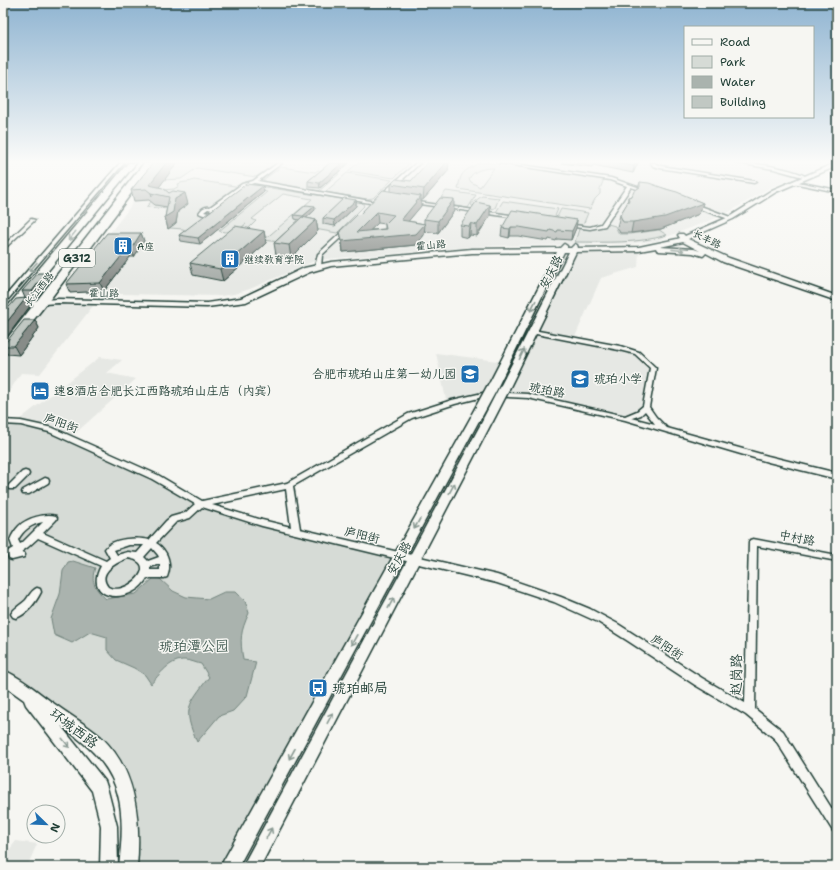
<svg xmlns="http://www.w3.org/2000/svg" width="840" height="870" viewBox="0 0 840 870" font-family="'Shantell Sans','LXGW WenKai TC',sans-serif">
	<rect width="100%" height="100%" fill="#f6f6f2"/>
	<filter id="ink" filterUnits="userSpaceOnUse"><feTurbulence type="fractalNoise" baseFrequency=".025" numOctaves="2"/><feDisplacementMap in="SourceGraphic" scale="8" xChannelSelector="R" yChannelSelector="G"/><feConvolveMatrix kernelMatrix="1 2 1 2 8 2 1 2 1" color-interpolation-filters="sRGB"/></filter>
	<g filter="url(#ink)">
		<!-- built -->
		<g fill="#e6e8e4">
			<path d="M159 163H829L769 188 724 215 656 241 628 244 488 246 327 259 312 262 250 289 234 294 220 296 72 293 66 289 127 211Z"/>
			<path d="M639 249 638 267 601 278 574 339 637 353 653 368 646 407 625 418 528 396 502 395 573 250Z"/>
			<path d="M46 302H96L40 374 21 373 3 401V356Z"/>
			<path d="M436 353 505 362 487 394 447 404Z"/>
			<path d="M100 357 122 360 107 373 136 379 70 438 15 423Z"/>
			<path d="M16 841 37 844 27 867H3V858Z"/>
		</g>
		<!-- green -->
		<g fill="#d6dbd6" stroke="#7a8c85" fill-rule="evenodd">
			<path d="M174 163H276L256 177 197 168 181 179 162 180Z"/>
			<path d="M358 163H410L394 178 348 171Z"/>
			<path d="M479 163H490L604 179 600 189V194L595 199 590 209 458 189C461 170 464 172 479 163ZM494 168 480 187 471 182 469 179C473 170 485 168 494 168Z"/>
			<path d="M281 167 315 172 318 170 339 174 319 191 269 183 263 180Z"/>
			<path d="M347 173 392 180 373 198 367 199 325 192C332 186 339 180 347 173Z"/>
			<path d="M194 180 242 187 251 185 362 202 364 206 337 233 298 226 279 242 264 240 312 199 283 194 252 219 256 221 247 230 235 233 246 224 233 233 219 231 267 192 250 189 194 234 183 229 170 228 168 209 146 207 162 190 174 189 179 186 178 184C184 181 189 183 194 180Z"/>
			<path d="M446 191 476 195 468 208 437 203Z"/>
			<path d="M482 196 499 198 495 208C485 211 481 205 472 206L471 204Z"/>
			<path d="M503 201 558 209 553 221 496 212Z"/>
			<path d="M561 209 588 213 583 225 555 221Z"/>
			<path d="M608 224 615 226 619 234H630L659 230 667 235C637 244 606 242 575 242L579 229H594Z"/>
			<path d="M3 422 21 423 51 430 155 477 201 504 262 523 400 556 229 867H128L130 835 111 760 3 677Z"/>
		</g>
		<!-- water -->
		<path fill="#aab3ae" stroke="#72847d" d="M73 561 95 568C90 582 96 590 106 599L136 594 154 578 160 579 173 591 186 597 209 599 224 592H236L245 601 249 613C240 633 240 638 243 660L256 662 247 696 233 711 219 716 197 742C182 709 188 705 209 677L201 664C196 663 190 660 185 660 170 659 159 675 151 684L145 675 134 668 116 660 107 650V637L90 632 72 643 54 635 51 619 60 594 63 571 68 562Z"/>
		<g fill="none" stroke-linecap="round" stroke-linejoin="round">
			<!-- street casing -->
			<g stroke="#1f3d34" stroke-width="3">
				<g id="street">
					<path d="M120 163H124L5 303 3 304V299Z"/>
					<path d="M151 163H155L146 174H144L143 173Z"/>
					<path d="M278 163H282L258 181 376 202 378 203 376 204 254 183 244 186 215 208 217 211C212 216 205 217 199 213 202 208 205 206 210 207L242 184 253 181ZM208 209 212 210 213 211 209 213 204 212Z"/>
					<path d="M416 163H420L383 198H379V196Z"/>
					<path d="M500 163H508L611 178 649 191 647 192 631 187 605 226 590 229 567 226H565V224L590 227 601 224 627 186 610 180Z"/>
					<path d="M651 163H655L656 164 661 166 754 181 756 182 754 183 660 168 653 166Z"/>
					<path d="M738 163C752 162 793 169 805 176L803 177 774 169Z"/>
					<path d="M793 181 837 190V192L793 183Z"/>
					<path d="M135 183 138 184 89 250H85V248Z"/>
					<path d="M411 201 517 216 519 217 517 218 413 203H411Z"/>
					<path d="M691 204H695L733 218 729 219 691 206Z"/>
					<path d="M31 219 35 220 3 250V246Z"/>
					<path d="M346 228 350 229 322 255 321 267 316 268 315 267 318 254Z"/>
					<path d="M533 330 620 346 639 352 656 368 649 407 656 417 667 428 768 456 837 473V479L768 462 625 420 528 398 487 396 455 404 412 418 293 486 300 529 497 575 561 597 590 609 618 624 702 678 745 703 749 542 750 540 753 539 837 555V561L757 546 755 709 783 731 837 817V833L833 831 775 739 746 715 695 685 628 641 598 622 554 602 497 583 262 526 202 507 190 518 176 522 156 543C168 550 172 565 167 577L164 578H147C144 583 140 588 134 591 113 603 86 593 101 566L38 538 28 547 21 552 24 553 25 555 24 557 12 560 9 559 7 553 8 551 13 548 10 540C12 535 15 530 19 526 27 518 45 513 56 516L57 518 56 520 43 533 106 561 110 558 105 549C112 538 137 537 149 540L166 521 171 517 185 513 195 504 152 479 49 432 21 425 3 424V420L21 421 53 428 158 475 202 501 287 483 408 414 452 400 487 392 528 394 625 416 637 411 643 406 650 368 635 354 619 350 531 333V331ZM645 411 655 424 632 418 641 415ZM286 489 291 527 262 520 212 505ZM43 522 22 543 20 544 18 540C23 530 32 524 43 522ZM129 545H144L137 553 128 552 117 555 114 550ZM152 548 158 555 159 557 148 561 144 557ZM128 558C131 559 135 559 137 561 154 570 124 596 108 587 96 573 117 562 128 558ZM160 564V570H150V567Z"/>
					<path d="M25 471 28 472 29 474 28 476 15 489H9L8 487 9 485 22 472Z"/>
					<path d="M45 478 48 479 49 481 48 483 29 494H23L22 492 23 490Z"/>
					<path d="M37 588 40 589 41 592C36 602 27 614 16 618L13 617 11 614C14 608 21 605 26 600 29 596 32 590 37 588Z"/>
				</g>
			</g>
			<!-- secondary casing -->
			<g stroke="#1f3d34" stroke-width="3">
				<g id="secondary">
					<path d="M835 163H837V166L776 192 733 219 688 239 729 258 837 296V301L723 262 706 253 703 256 693 253 659 251 657 250 656 248 639 251 576 252 509 389 504 392 499 389 569 252H564L498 386 493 389 488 386 557 252 472 253 331 266 310 272 246 302 207 307 58 303 16 306 12 304 16 302 58 299 207 303 241 298 304 268 331 262 472 249 560 248 564 244 567 246V248H571L575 244 577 245 578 248 639 247 677 239 680 238 678 235 679 234H683L685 236 729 217 772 190ZM683 242 700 251 694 249 660 247Z"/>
					<path d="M476 414 481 417 238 867H220L471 417Z"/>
					<path d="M488 417 493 420 260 867H242L483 420Z"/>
					<path d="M3 670C21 677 40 694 56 705 71 716 87 725 101 737 137 770 141 821 137 867H119C127 798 120 766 61 726L105 781 107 787 117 826 118 867H100L101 826 92 791 26 705 24 700 3 685Z"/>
				</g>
			</g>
			<!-- highway casing -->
			<g stroke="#1f3d34" stroke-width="3">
				<g id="highway">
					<path d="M128 163H136L7 321 3 322V312Z"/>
					<path d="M144 163H152L51 298 7 353 3 354V344Z"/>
				</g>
			</g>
			<!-- street -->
			<use href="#street" fill="#f6f6f2" fill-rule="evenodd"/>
			<!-- secondary -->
			<use href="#secondary" fill="#f6f6f2" fill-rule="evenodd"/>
			<!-- highway -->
			<use href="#highway" fill="#f6f6f2" fill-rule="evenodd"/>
			<!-- secondary-bridge casing -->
			<g stroke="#1f3d34" stroke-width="13" stroke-linecap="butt">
				<g id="secondary-bridge">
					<path d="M476 417 493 386"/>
					<path d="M488 420 504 389"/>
				</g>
			</g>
			<!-- secondary-bridge -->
			<use href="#secondary-bridge" stroke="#f6f6f2" stroke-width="10"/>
		</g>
		<!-- wall -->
		<g fill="#a6aca8" stroke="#1f3d34" fill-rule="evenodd">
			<path d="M177 163 159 187 188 204 178 211 176 223 168 229 165 217 167 207 155 205 149 200 134 201 131 190Z"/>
			<path d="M330 163H349L320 188 308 187V181Z"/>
			<path d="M561 163H638L633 173 593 165 592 167Z"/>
			<path d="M448 171 423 200H421V206L408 221 424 224V219L454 211 438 233 424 231V235L416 245 343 252 340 231 359 215 391 192V184L411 181ZM378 223 385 224V229L370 230Z"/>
			<path d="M640 182 666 189 703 203 699 214 661 229 631 233H620L617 227 620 215 627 204 628 197 632 196 638 188Z"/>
			<path d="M263 186 264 192 200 244 181 241 179 235Z"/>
			<path d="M356 200V206L335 226 323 224V218Z"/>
			<path d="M490 205V216L477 236 470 235 468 238 460 236V225Z"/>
			<path d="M315 210 306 218 316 220 318 231 291 258 276 255 274 243 299 220 295 219 294 215Z"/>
			<path d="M577 220 576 228 571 240 557 239 556 241 549 239 548 241 518 236H510L509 238 501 236 502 228Z"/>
			<path d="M264 231 266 243 223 281 193 275 190 263Z"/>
			<path d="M141 233 144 241 134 257H130L104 291 70 293 66 284Z"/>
			<path d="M50 281 36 299 27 300 30 306 3 342V314L25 298 22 291Z"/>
			<path d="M35 320 39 328 19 355 7 354 3 347V345Z"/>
		</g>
		<!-- shaded-wall -->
		<g fill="#878c88" stroke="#1f3d34">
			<path d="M166 163H177L154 194 151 193 152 196 149 185Z"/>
			<path d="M342 163H349L320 188 319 183Z"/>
			<path d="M446 163H449L448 171 423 200 424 189Z"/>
			<path d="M636 163H638L633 173 634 166Z"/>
			<path d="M263 186 264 192 200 244 198 238Z"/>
			<path d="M185 193 188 204 178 211 176 223 168 229 165 217 175 199Z"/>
			<path d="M421 196V206L401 230V220Z"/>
			<path d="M454 199V211L438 233V221Z"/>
			<path d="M356 200V206L335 226 334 220Z"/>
			<path d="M703 203 699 214 661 229 631 233 633 222Z"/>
			<path d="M490 205V216L477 236V225Z"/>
			<path d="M315 206V210L304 220 303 216Z"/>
			<path d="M377 212 378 223 361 239 425 224 424 235 416 245 343 252 342 241 357 232Z"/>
			<path d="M316 220 318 231 291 258 289 245Z"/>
			<path d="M577 220 576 228 571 240 572 231Z"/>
			<path d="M471 223 470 235 468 238 469 226Z"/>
			<path d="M511 227 510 236 509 238 510 229Z"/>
			<path d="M264 231 266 243 223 281 220 269Z"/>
			<path d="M141 233 144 241 134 257 131 249Z"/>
			<path d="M127 249 130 257 104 291 100 283Z"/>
			<path d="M46 273 50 281 36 299 32 291Z"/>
			<path d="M26 298 30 306 3 342V327Z"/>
			<path d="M35 320 39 328 19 355 14 346Z"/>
		</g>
		<!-- building -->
		<g fill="#c1c8c3" stroke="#1f3d34" fill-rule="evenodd">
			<path d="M153 163H166L149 185 163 188 169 193 173 191 185 193 175 199 173 212 165 217 169 197 151 193 146 189 131 190Z"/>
			<path d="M330 163H342L319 183 308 181Z"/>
			<path d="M427 163H446L424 189 391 184 396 179 411 181Z"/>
			<path d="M613 163H636L634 166Z"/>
			<path d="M640 182 649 183 666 189 677 192 703 203 665 217 633 222H623L620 215 629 200 628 197 632 196 634 191 640 187Z"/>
			<path d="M246 184 263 186 198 238 179 235Z"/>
			<path d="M383 190 421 196 401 220 425 224 416 234 342 241 340 231 358 214 359 215ZM377 212 394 215 385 224 386 229 357 232Z"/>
			<path d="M344 198 356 200 334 220 323 218Z"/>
			<path d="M440 198 454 199 438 221 424 219Z"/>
			<path d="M476 202 490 205 477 225 471 223 469 226 460 225Z"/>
			<path d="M306 205 315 206 303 216 294 215Z"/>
			<path d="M512 210 577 220 572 231 558 230 557 232 550 230 549 232 519 227H511L510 229 502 228Z"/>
			<path d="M302 217 316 220 289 245 274 243Z"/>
			<path d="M235 226 264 231 220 269 190 263Z"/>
			<path d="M107 233H141L131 249H127L100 283 66 284Z"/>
			<path d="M38 273H46L32 291H22Z"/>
			<path d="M26 298 3 327V314L16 299Z"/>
			<path d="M24 320H35L14 346H3Z"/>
		</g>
		<!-- one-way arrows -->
		<defs><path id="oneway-shaft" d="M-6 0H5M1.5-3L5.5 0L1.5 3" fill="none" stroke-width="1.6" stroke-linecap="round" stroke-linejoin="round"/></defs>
		<g stroke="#8a9a93">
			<use href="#oneway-shaft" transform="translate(72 236) rotate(129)"/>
			<use href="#oneway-shaft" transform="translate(678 250) rotate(5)"/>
			<use href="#oneway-shaft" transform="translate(33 267) rotate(131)"/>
			<use href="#oneway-shaft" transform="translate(533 306) rotate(117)"/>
			<use href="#oneway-shaft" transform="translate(522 354) rotate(-64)"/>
			<use href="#oneway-shaft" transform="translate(452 488) rotate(-62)"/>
			<use href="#oneway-shaft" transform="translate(417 524) rotate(119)"/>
			<use href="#oneway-shaft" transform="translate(391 603) rotate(-62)"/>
			<use href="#oneway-shaft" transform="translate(354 640) rotate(119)"/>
			<use href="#oneway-shaft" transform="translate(330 718) rotate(-62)"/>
			<use href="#oneway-shaft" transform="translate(66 743) rotate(51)"/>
			<use href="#oneway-shaft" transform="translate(292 754) rotate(119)"/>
			<use href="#oneway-shaft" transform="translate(269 833) rotate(-62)"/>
		</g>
	</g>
	<!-- sky -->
	<linearGradient id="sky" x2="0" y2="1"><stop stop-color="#8fb4d1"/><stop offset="0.57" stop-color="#fbfbf9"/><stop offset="1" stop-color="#fbfbf9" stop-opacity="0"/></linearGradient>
	<rect width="840" height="284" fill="url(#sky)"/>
	<!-- icons -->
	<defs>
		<g id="building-square" transform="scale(1)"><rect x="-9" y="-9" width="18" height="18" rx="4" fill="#1f6fb2" stroke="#f6f6f2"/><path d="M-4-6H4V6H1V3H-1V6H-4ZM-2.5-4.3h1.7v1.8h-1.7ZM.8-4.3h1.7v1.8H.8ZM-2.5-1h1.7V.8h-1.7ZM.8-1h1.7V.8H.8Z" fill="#fff"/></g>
		<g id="school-square" transform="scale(1)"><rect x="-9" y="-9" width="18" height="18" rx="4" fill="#1f6fb2" stroke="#f6f6f2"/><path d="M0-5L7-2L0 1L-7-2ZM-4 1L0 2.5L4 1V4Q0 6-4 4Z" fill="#fff"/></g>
		<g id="hotel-square" transform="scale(1)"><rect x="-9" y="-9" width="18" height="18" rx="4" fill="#1f6fb2" stroke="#f6f6f2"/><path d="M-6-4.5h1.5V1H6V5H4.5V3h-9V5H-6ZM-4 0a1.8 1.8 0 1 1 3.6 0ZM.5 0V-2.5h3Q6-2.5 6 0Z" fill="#fff"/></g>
		<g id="bus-square" transform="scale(1)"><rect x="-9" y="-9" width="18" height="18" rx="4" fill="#1f6fb2" stroke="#f6f6f2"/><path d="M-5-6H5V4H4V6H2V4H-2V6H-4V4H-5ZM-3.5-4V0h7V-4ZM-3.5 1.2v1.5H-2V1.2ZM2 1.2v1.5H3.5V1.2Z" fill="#fff"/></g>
	</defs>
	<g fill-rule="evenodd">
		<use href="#building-square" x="123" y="246"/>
		<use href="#building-square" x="230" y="259"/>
		<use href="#school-square" x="470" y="374"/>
		<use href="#school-square" x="580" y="379"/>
		<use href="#hotel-square" x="40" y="391"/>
		<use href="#bus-square" x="318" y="688"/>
	</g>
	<g text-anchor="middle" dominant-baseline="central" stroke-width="3" stroke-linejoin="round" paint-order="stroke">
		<!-- far-street labels -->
		<g font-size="10" fill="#1f3d34" stroke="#f6f6f2">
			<text transform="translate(707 239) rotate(26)">长丰路</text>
			<text transform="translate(431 245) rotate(-5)">霍山路</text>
			<text transform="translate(39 289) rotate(-52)">长江西路</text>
			<text transform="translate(104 293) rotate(1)">霍山路</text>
		</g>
		<!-- far-poi labels -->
		<g font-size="10" fill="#1f3d34" stroke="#f6f6f2" text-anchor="start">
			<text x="137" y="246">A座</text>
			<text x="244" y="259">继续教育学院</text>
		</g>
		<!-- shield labels -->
		<rect fill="#f6f6f2" stroke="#60746d" stroke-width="1" x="59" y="249" width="36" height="18" rx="3"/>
		<g font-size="11" font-weight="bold" fill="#1f3d34">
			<text x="77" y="258">G312</text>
		</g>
		<!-- street labels -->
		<g font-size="12" fill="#1f3d34" stroke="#f6f6f2">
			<text transform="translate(551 272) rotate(-63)">安庆路</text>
			<text transform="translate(547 390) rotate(11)">琥珀路</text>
			<text transform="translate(61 423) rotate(20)">庐阳街</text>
			<text transform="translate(362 535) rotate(14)">庐阳街</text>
			<text transform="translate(797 538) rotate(11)">中村路</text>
			<text transform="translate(399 558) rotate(-61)">安庆路</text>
			<text transform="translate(667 647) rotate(33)">庐阳街</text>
		</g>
		<!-- poi labels -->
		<g font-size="12" fill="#1f3d34" stroke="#f6f6f2" text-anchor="start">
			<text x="456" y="374" text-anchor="end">合肥市琥珀山庄第一幼儿园</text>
			<text x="594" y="379">琥珀小学</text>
			<text x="54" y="391">速8酒店合肥长江西路琥珀山庄店（内宾）</text>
		</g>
		<!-- near-park labels -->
		<g font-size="14" fill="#445d54" stroke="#f6f6f2">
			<text x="194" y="646">琥珀潭公园</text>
		</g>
		<!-- near-street labels -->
		<g font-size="14" fill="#1f3d34" stroke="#f6f6f2">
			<text transform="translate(736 675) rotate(-89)">赵岗路</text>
			<text transform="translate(74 728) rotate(37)">环城西路</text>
		</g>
		<!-- near-poi labels -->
		<g font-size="14" fill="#1f3d34" stroke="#f6f6f2" text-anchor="start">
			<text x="332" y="688">琥珀邮局</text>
		</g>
	</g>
	<!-- margin -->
	<rect width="840" height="870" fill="none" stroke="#f6f6f2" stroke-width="16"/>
	<rect x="8" y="8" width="824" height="854" fill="none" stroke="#1f3d34" stroke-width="1.5" filter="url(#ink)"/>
	<!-- legend -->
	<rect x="684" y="26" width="130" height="92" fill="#f6f6f2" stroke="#a0aca6"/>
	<rect x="692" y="39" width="20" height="6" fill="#f6f6f2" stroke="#a0aca6"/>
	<text x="720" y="46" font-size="12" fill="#1f3d34">Road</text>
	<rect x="692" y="56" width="20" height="12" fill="#d6dbd6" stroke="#a0aca6"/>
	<text x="720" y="66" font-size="12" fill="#1f3d34">Park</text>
	<rect x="692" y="76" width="20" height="12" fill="#aab3ae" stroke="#a0aca6"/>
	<text x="720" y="86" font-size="12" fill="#1f3d34">Water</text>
	<rect x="692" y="96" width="20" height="12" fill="#c1c8c3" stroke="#a0aca6"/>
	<text x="720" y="106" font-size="12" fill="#1f3d34">Building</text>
	<!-- north arrow -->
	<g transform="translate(46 824) rotate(113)"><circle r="19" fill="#f6f6f2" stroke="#a0aca6"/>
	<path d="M0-3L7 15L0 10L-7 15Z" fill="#1f6fb2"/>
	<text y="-6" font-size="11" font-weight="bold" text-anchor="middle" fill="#1f3d34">N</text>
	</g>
</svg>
